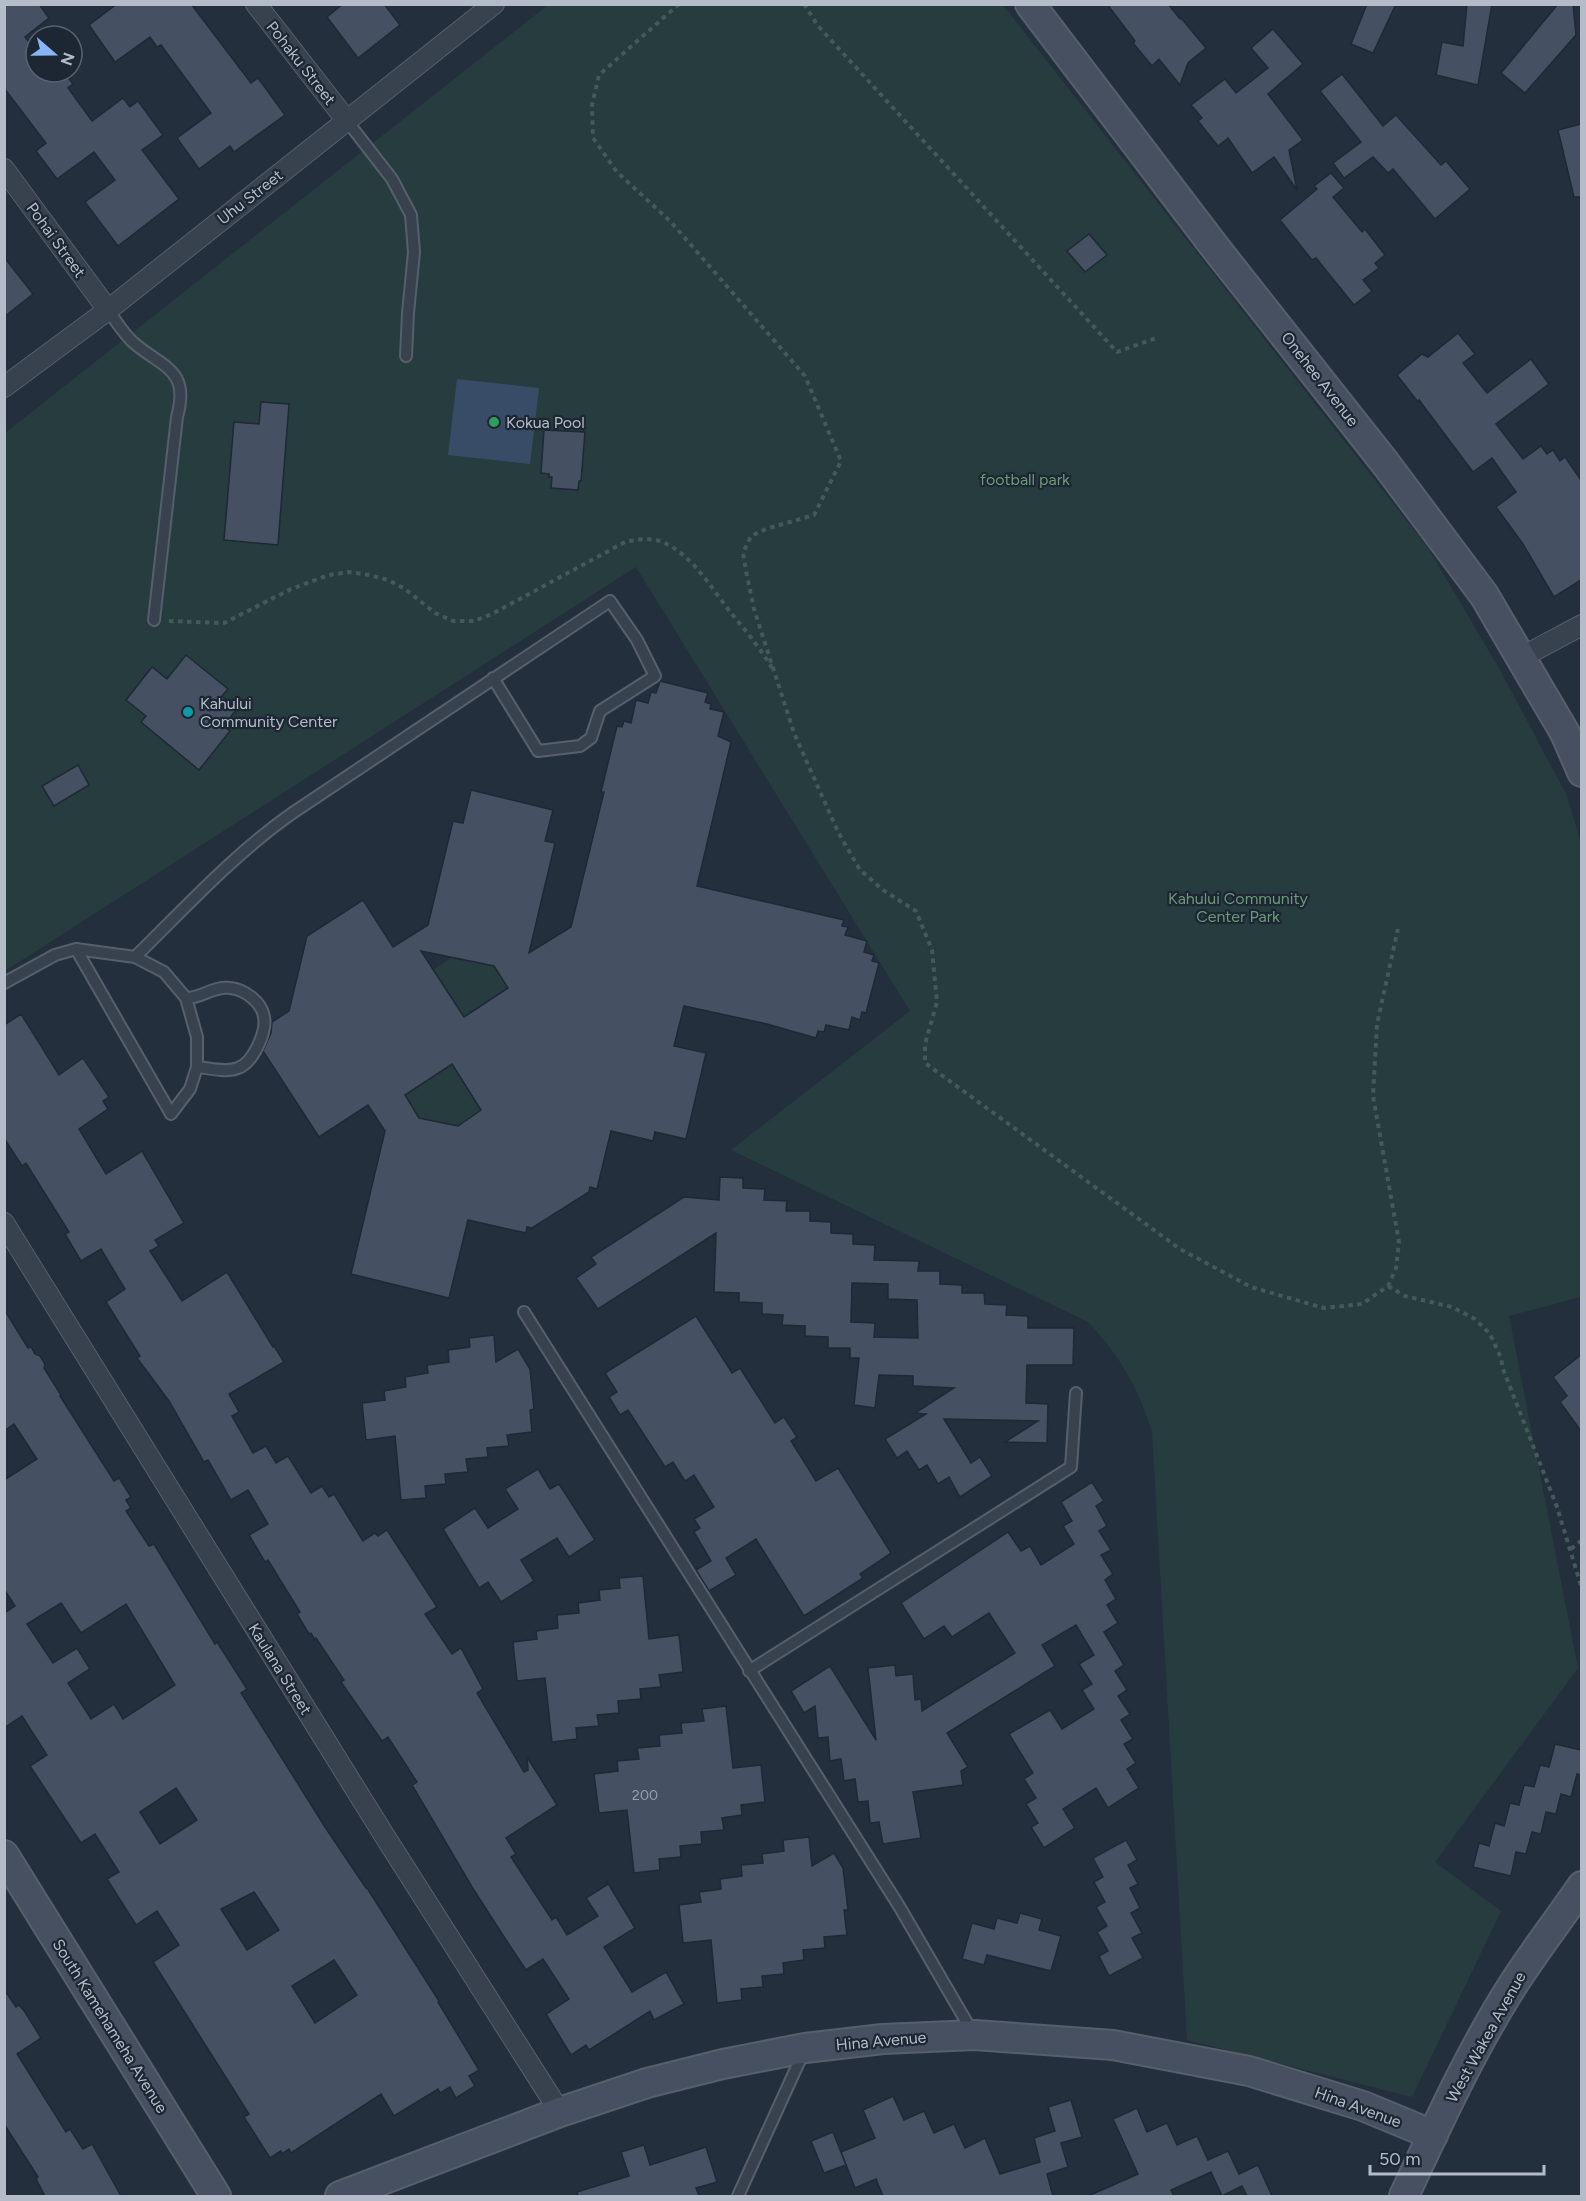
<svg xmlns="http://www.w3.org/2000/svg" width="1586" height="2201" viewBox="0 0 1586 2201" font-family="Figtree,sans-serif">
	<rect width="100%" height="100%" fill="#242f3e"/>
	<!-- green -->
	<g fill="#263c3f">
		<path d="M548 5H1003L1428 548 1500 670 1566 794 1581 842V1297L1509 1316 1578 1668 1435 1862 1501 1911 1412 2097 1187 2040 1152 1432C1138 1387 1120 1356 1088 1322L731 1150 910 1011 636 567 5 971V433Z"/>
		<path d="M452 957 494 966 518 1004 480 1007 464 1017 433 970Z"/>
		<path d="M452 1064 464 1083 496 1100 458 1126 419 1118 405 1095Z"/>
	</g>
	<!-- water -->
	<path fill="#394c67" d="M457 379 539 388 530 464 448 455Z"/>
	<!-- building -->
	<g fill="#455162" stroke="#1f2835" stroke-width="1.5" fill-rule="evenodd">
		<path d="M4 4H39L49 18 25 37 32 46 28 50 36 61V72H64L73 84 68 88 92 121 123 98 130 107 138 101 163 135 142 150 179 199 118 246 85 202 115 180 94 152 57 179 36 151 46 143 4 88Z"/>
		<path d="M117 4H191L251 83 258 78 285 115 234 152 230 146 199 169 177 138 211 113 161 45 157 47 150 37 115 62 89 25Z"/>
		<path d="M343 4H384L400 25 358 58 327 17Z"/>
		<path d="M1107 4H1168L1180 19 1181 18 1206 48 1188 63 1180 85 1159 59 1152 66 1133 43 1135 41Z"/>
		<path d="M1367 4H1396L1373 53 1351 44Z"/>
		<path d="M1467 4H1492L1478 85 1436 75 1442 42 1463 46Z"/>
		<path d="M1558 4H1573L1576 35 1525 93 1501 73Z"/>
		<path d="M1273 29 1303 64 1268 94 1303 140 1289 150 1297 190 1274 157 1252 173 1228 138 1218 146 1198 121 1202 118 1191 105 1225 79 1236 93 1268 68 1251 48Z"/>
		<path d="M1342 74 1383 126 1396 115 1441 165 1446 161 1470 189 1435 219 1393 169 1388 173 1373 157 1344 178 1333 163 1361 142 1320 91Z"/>
		<path d="M1581 124V197H1574L1558 130Z"/>
		<path d="M1331 173 1344 188 1333 197 1362 232 1365 229 1385 255 1375 263 1379 268 1363 280 1372 291 1354 305 1316 258 1312 260 1280 220 1317 189 1314 186Z"/>
		<path d="M1089 234 1107 255 1085 272 1067 251Z"/>
		<path d="M4 257 33 294 4 317Z"/>
		<path d="M1458 333 1475 354 1463 363 1487 393 1531 359 1549 384 1496 424 1523 459 1541 446 1547 454 1553 450 1560 461 1565 457 1581 480V580L1554 597 1523 544 1496 507 1516 492 1492 458 1473 472 1419 400 1418 402 1397 375 1422 354 1428 357Z"/>
		<path d="M261 402 289 404 278 545 224 540 234 422 259 424Z"/>
		<path d="M544 430 585 432 581 481H579L578 490 551 488 552 477H549V474L541 473Z"/>
		<path d="M186 655 228 689 222 696 237 709 223 726 230 731 199 770 141 722 146 716 126 700 152 667 167 679Z"/>
		<path d="M660 681 708 693 705 702 711 704 710 709 724 712 718 736 731 742 697 886 844 920 842 926 848 927 845 935 867 941 864 952 874 955 872 961 879 963 866 1013 862 1012 860 1020 852 1017 849 1030 826 1025 824 1032 818 1031 816 1038 767 1024 684 1006 674 1046 706 1053 686 1139 655 1132 653 1141 611 1131 597 1189 590 1187 589 1192 532 1228 527 1227 526 1233 468 1220 449 1298 351 1274 385 1131 368 1105 319 1137 263 1051 271 1033 272 1022 289 1011 307 936 363 900 393 947 428 925 453 821 463 823 471 790 553 810 545 841 555 843 529 953 571 927 604 792H601L617 726 622 727 624 721 631 723 636 700 648 703 651 692 656 693ZM421 951 494 966 508 988 464 1017ZM452 1064 481 1110 458 1126 419 1118 405 1095Z"/>
		<path d="M78 765 89 785 54 806 42 786Z"/>
		<path d="M21 1014 59 1075 83 1058 109 1097 103 1101 108 1109 79 1129 106 1174 142 1151 184 1223 155 1240 159 1246 150 1251 182 1301 227 1272 273 1347 274 1346 284 1362 229 1394 239 1412 232 1416 253 1453 266 1446 276 1463 288 1456 311 1493 322 1486 329 1497 334 1494 363 1541 375 1533 378 1536 387 1530 437 1607 425 1614 452 1654 461 1648 483 1689 477 1693 524 1772 528 1770 527 1757 557 1805 506 1838 516 1854 511 1857 552 1920 556 1917 567 1935 598 1916 586 1898 607 1885 606 1880 635 1928 604 1947 632 1992 666 1972 684 2004 654 2020 650 2011 589 2050 586 2045 571 2055 546 2014 569 1999 543 1959 526 1970 508 1943 472 1887 412 1785 417 1782 388 1737 382 1741 341 1682 344 1680 316 1638 315 1640 311 1633 309 1634 297 1614 300 1612 268 1560 265 1562 249 1535 268 1524 248 1490 231 1500 208 1460 204 1462 169 1401 137 1358 140 1356 106 1302 125 1289 101 1249 81 1261 65 1234 69 1232 26 1163 22 1166 4 1138V1025Z"/>
		<path d="M720 1177 743 1178V1188L765 1189 764 1200 787 1201 786 1211H810V1221L831 1222V1233L853 1234V1244L875 1245 874 1260 919 1261 918 1271H940V1284L962 1285V1293H984L985 1304 1007 1305 1006 1315 1028 1316V1328H1074L1073 1365H1027L1026 1403 1048 1404 1047 1443 1005 1442 1038 1421 944 1419 971 1463 980 1457 992 1476 960 1497 949 1477 938 1484 927 1465 919 1470 907 1451 897 1458 885 1439 926 1414 915 1413 954 1388 913 1386V1376L879 1375 875 1408 854 1405 859 1358H850V1348H828V1337L805 1336V1326L782 1325 783 1315 762 1314V1303L739 1302V1293L714 1292 716 1233 598 1309 576 1278 596 1264 591 1257 684 1197 719 1200ZM852 1283 888 1284V1299L917 1300 918 1338 874 1337 875 1323 851 1322Z"/>
		<path d="M4 1309 28 1348 31 1347 35 1354 40 1356 45 1364 44 1368 61 1395 60 1396 114 1481 119 1478 131 1497 126 1500 131 1508 126 1511 149 1546 154 1544 215 1644 217 1642 247 1689 241 1693 325 1827 366 1888H367L439 2001 438 2002 479 2070 469 2076 475 2086 456 2098 450 2087 440 2093 438 2089 394 2116 381 2094 291 2153 289 2149 282 2154 281 2151 270 2158 244 2117 249 2114 153 1962 179 1945 157 1911 136 1925 107 1879 119 1872 95 1834 81 1843 30 1766 47 1755 22 1716 4 1728V1613L15 1606 4 1589V1480L37 1459 14 1424 4 1431ZM61 1603 81 1633 126 1604 175 1685 123 1719 114 1704 91 1719 68 1683 90 1669 77 1648 53 1663 27 1624ZM176 1788 197 1820 160 1844 140 1812ZM254 1892 279 1930 247 1950 221 1909ZM334 1960 357 1995 315 2023 292 1986Z"/>
		<path d="M696 1316 732 1373 740 1368 775 1423 784 1417 797 1437 791 1441 816 1481 838 1468 891 1553 860 1574 863 1578 804 1616 756 1539 726 1558 736 1575 709 1591 696 1570 711 1561 694 1532 700 1528 694 1519 714 1507 694 1475 685 1481 673 1462 665 1467 628 1410 620 1415 609 1397 617 1392 605 1373Z"/>
		<path d="M494 1335 496 1362 518 1349 530 1369 534 1409 530 1410 532 1432 507 1435 509 1446 487 1448 488 1457 466 1459 468 1472 445 1474 446 1484 425 1486 426 1498 401 1500 395 1436 366 1440 362 1403 385 1400 384 1391 406 1387 405 1377 428 1373 427 1365 449 1362 448 1350 470 1347 469 1338Z"/>
		<path d="M1581 1355V1431L1560 1402 1567 1396 1553 1377Z"/>
		<path d="M538 1469 550 1489 559 1484 595 1540 569 1557 557 1538 521 1560 534 1581 501 1602 488 1582 479 1588 443 1529 475 1508 488 1528 518 1509 505 1489Z"/>
		<path d="M1092 1482 1104 1501 1096 1506 1107 1526 1099 1531 1111 1550 1101 1555 1113 1574 1105 1580 1116 1599 1107 1605 1118 1623 1104 1632 1124 1665 1115 1671 1127 1690 1118 1696 1130 1714 1121 1720 1133 1739 1124 1744 1136 1763 1127 1769 1139 1788 1108 1808 1096 1788 1063 1809 1075 1828 1044 1848 1031 1827 1038 1823 1026 1804 1036 1798 1024 1779 1033 1773 1009 1734 1050 1710 1062 1729 1094 1709 1082 1690 1092 1684 1079 1664 1094 1655 1076 1625 1042 1645 1055 1666 947 1733 968 1767 961 1771 963 1785 913 1792 921 1838 883 1844 879 1822 870 1823 868 1801 858 1802 855 1779 844 1781 841 1759 830 1761 828 1737 818 1738 815 1706 804 1713 791 1691 830 1666 876 1740 868 1668 895 1665 896 1676 913 1674 915 1700 921 1699 922 1711 1015 1653 989 1613 952 1637 944 1626 924 1639 901 1603 1008 1532 1021 1551 1030 1546 1041 1565 1074 1544 1063 1526 1072 1521 1061 1502Z"/>
		<path d="M643 1576 649 1639 679 1635 683 1672 659 1675 661 1687 640 1689 641 1699 618 1701 619 1713 597 1715 599 1726 576 1728 577 1739 552 1742 545 1678 517 1681 513 1642 537 1639 536 1631 558 1628 557 1615 579 1613 578 1603 600 1600 599 1590 620 1588 619 1578Z"/>
		<path d="M726 1706 733 1768 761 1765 765 1802 741 1805 742 1815 722 1818 724 1830 701 1832 702 1844 680 1846 681 1857 659 1859 660 1870 634 1873 627 1810 599 1813 594 1774 618 1771 617 1761 639 1759 637 1748 660 1746 659 1735 682 1733 681 1723 704 1721 702 1709Z"/>
		<path d="M1555 1744 1581 1750V1775L1577 1774 1571 1797 1561 1794 1556 1814 1546 1812 1541 1834 1532 1832 1526 1854 1516 1852 1511 1876 1473 1867 1479 1843 1489 1846 1495 1823 1504 1826 1510 1803 1519 1805 1524 1785 1534 1787 1540 1765 1549 1767Z"/>
		<path d="M809 1837 812 1866 834 1853 843 1868 848 1910H844L847 1935 824 1937 825 1948 803 1950 804 1960 783 1963 784 1974 762 1976 763 1987 741 1989 742 2000 717 2003 711 1940 683 1943 679 1905 701 1902 699 1892 721 1889 720 1879 742 1876 741 1865 763 1863 762 1854 784 1851 783 1840Z"/>
		<path d="M1126 1840 1137 1860 1128 1865 1138 1884 1130 1888 1140 1908 1131 1913 1142 1933 1132 1938 1143 1958 1109 1976 1099 1956 1108 1951 1097 1932 1107 1926 1096 1907 1105 1902 1094 1882 1103 1877 1093 1858Z"/>
		<path d="M1020 1913 1042 1919 1039 1930 1061 1936 1051 1971 987 1955 984 1965 962 1959 972 1923 994 1929 997 1918 1017 1923Z"/>
		<path d="M4 1989 16 2007 19 2005 25 2012 41 2038 17 2054 66 2132 70 2129 83 2149 92 2144 121 2196H45L36 2179 38 2177 4 2124Z"/>
		<path d="M893 2096 904 2120 924 2111 934 2133 954 2124 965 2148 985 2138 1000 2174 1040 2162 1034 2138 1055 2131 1048 2107 1071 2100 1082 2137 1061 2143 1068 2167 1047 2174 1053 2196H883L876 2179 855 2188 841 2152 875 2138 863 2110Z"/>
		<path d="M1137 2108 1147 2132 1167 2123 1177 2145 1197 2136 1208 2160 1228 2151 1239 2174 1258 2165 1272 2196H1247L1242 2186 1222 2196 1211 2172 1171 2190 1174 2196H1088L1138 2174 1113 2119Z"/>
		<path d="M833 2132 846 2165 824 2173 811 2141Z"/>
		<path d="M644 2145 650 2165 706 2147 717 2182 696 2188 699 2196H578L577 2192 629 2176 621 2152Z"/>
	</g>
	<g fill="none" stroke-linecap="round" stroke-linejoin="round">
		<!-- lane casing -->
		<g stroke="#565f6c" stroke-width="14">
			<g id="lane">
				<path d="M347 121 392 179 411 215 414 252 408 313 406 356"/>
				<path d="M108 310C116 321 124 335 135 344 164 368 190 370 177 417L154 620"/>
				<path d="M135 957C186 907 235 853 294 812L610 601 637 640 655 676 600 711 591 738 580 746 538 751 493 678"/>
				<path d="M4 983 55 955 76 949 135 957 164 972 186 998 197 1037V1067L190 1089 171 1114 76 949"/>
				<path d="M186 998C202 998 213 986 230 988 244 989 262 1002 264 1017 267 1032 253 1063 238 1068 226 1073 210 1068 197 1067"/>
				<path d="M524 1312 899 1906 973 2033"/>
				<path d="M749 1671 1071 1467 1076 1393"/>
				<path d="M738 2196 804 2051"/>
			</g>
		</g>
		<!-- street casing -->
		<g stroke="#565f6c" stroke-width="22">
			<g id="street">
				<path d="M256 4 347 121"/>
				<path d="M4 169 108 310"/>
				<path d="M4 387 108 310 494 4"/>
				<path d="M1522 657 1582 625"/>
				<path d="M4 1223 384 1835 560 2112"/>
			</g>
		</g>
		<!-- secondary casing -->
		<g stroke="#565f6c" stroke-width="32">
			<g id="secondary">
				<path d="M1030 4 1214 246 1386 464 1484 595 1565 733 1582 772"/>
				<path d="M4 1855 216 2196"/>
				<path d="M340 2196 560 2112 647 2083 723 2064 805 2048 883 2039 975 2035 1113 2045 1249 2071 1363 2106 1433 2135"/>
				<path d="M1404 2196C1438 2123 1472 2048 1516 1980 1537 1948 1560 1918 1582 1886"/>
			</g>
		</g>
		<!-- path -->
		<g stroke="#44595c" stroke-width="4" stroke-dasharray="4.5 4.5" stroke-linecap="butt">
			<path d="M679 4 599 75 592 105 593 138 617 172 671 222 805 376 841 461 814 515 766 529 751 536 743 553 746 571 754 609 794 733 838 832 860 870 883 890 916 911 932 950 937 1002 925 1044V1063L1180 1249 1251 1287 1324 1308 1362 1304 1388 1286 1396 1268 1399 1242 1373 1096 1377 1024 1398 929"/>
			<path d="M804 4 818 26 1117 352 1159 337"/>
			<path d="M169 621 224 623 291 589 329 575 349 572 369 575 388 580 405 589 435 613 453 621H474L492 614 625 542C638 539 652 537 665 543 694 557 712 589 731 613 746 631 760 648 772 668"/>
			<path d="M1388 1286 1405 1296 1452 1307 1475 1319 1490 1334 1501 1358 1503 1369 1557 1507 1582 1589"/>
			<path d="M1571 1549 1582 1540"/>
		</g>
		<!-- lane -->
		<use href="#lane" stroke="#38414e" stroke-width="10"/>
		<!-- street -->
		<use href="#street" stroke="#38414e" stroke-width="20"/>
		<!-- secondary -->
		<use href="#secondary" stroke="#465061" stroke-width="28"/>
	</g>
	<!-- markers -->
	<circle fill="#2e9e5b" stroke="#1d2633" stroke-width="2" cx="494" cy="422" r="6"/>
	<circle fill="#0f9aa8" stroke="#1d2633" stroke-width="2" cx="188" cy="712" r="6"/>
	<g text-anchor="middle" dominant-baseline="central" stroke-width="4.5" stroke-linejoin="round" paint-order="stroke">
		<!-- number labels -->
		<g font-size="14" fill="#98a1af">
			<text x="645" y="1795">200</text>
		</g>
		<!-- street labels -->
		<g font-size="16" fill="#b4bcc9" stroke="#1d2633">
			<text transform="translate(301 63) rotate(52)">Pohaku Street</text>
			<text transform="translate(250 197) rotate(-38)">Uhu Street</text>
			<text transform="translate(56 240) rotate(54)">Pohai Street</text>
			<text transform="translate(1320 379) rotate(52)">Onehee Avenue</text>
			<text transform="translate(280 1669) rotate(58)">Kaulana Street</text>
			<text transform="translate(110 2026) rotate(58)">South Kamehameha Avenue</text>
			<text transform="translate(1486 2037) rotate(-61)">West Wakea Avenue</text>
			<text transform="translate(881 2041) rotate(-5)">Hina Avenue</text>
			<text transform="translate(1358 2107) rotate(20)">Hina Avenue</text>
		</g>
		<!-- poi labels -->
		<g font-size="16" fill="#b4bcc9" stroke="#1d2633" text-anchor="start">
			<text x="506" y="422">Kokua Pool</text>
			<text x="200" y="703">Kahului<tspan x="200" dy="18">Community Center</tspan></text>
		</g>
		<!-- park labels -->
		<g font-size="16" fill="#6b9a76" stroke="#1d2633">
			<text x="1025" y="479">football park</text>
			<text x="1238" y="898">Kahului Community<tspan x="1238" dy="18">Center Park</tspan></text>
		</g>
	</g>
	<!-- border -->
	<rect width="1586" height="2201" fill="none" stroke="#b4bcc9" stroke-width="12"/>
	<!-- north arrow -->
	<g transform="translate(54 54) rotate(110)"><circle r="28" fill="#1d2633" stroke="#59626f" stroke-width="1.5"/>
	<path d="M0-4.5L10 22L0 15L-10 22Z" fill="#8ab4f8"/>
	<text y="-9" font-size="16" font-weight="bold" text-anchor="middle" fill="#b4bcc9">N</text>
	</g>
	<!-- scale -->
	<path d="M1370 2165v9h174v-9" fill="none" stroke="#b4bcc9" stroke-width="3"/>
	<text x="1379" y="2165" font-size="18" fill="#b4bcc9" stroke="#1d2633" stroke-width="4.5" paint-order="stroke">50 m</text>
</svg>
